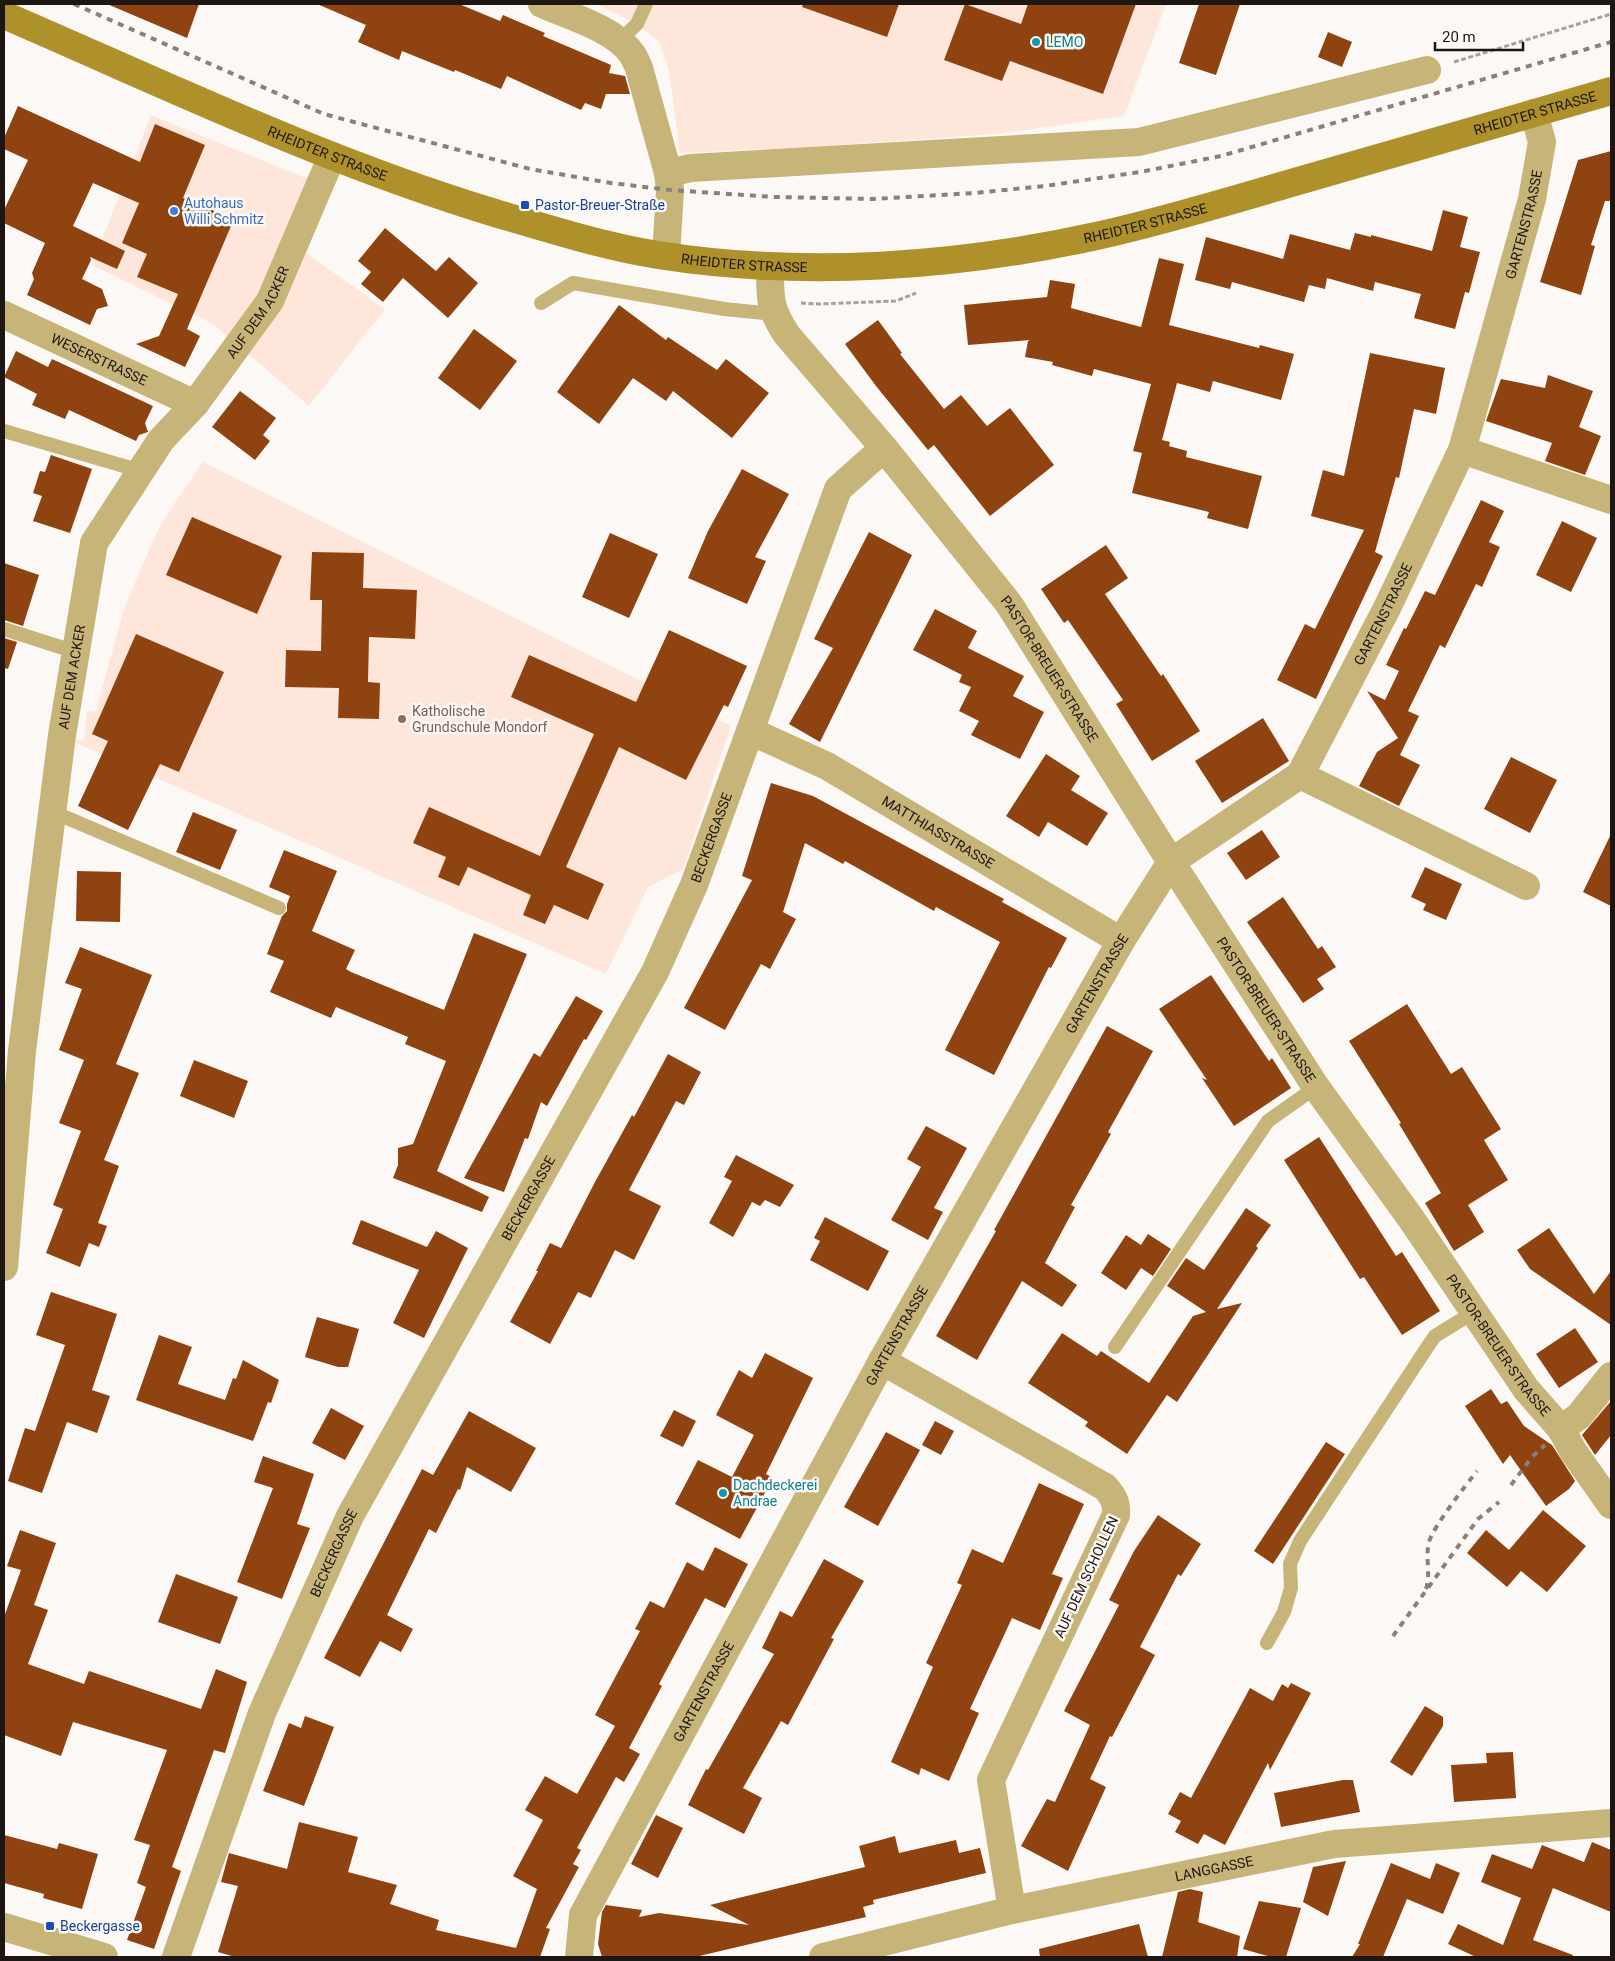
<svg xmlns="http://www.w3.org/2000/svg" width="1615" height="1961" viewBox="0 0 1615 1961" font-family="Roboto,sans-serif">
	<rect width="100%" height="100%" fill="#fcf8f5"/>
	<!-- built -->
	<g fill="#ffe6da">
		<path d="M596 4H1166L1124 116 996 134 808 147 680 153 669 70 659 42 637 24Z"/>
		<path d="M151 115 332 189 306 253 385 309 309 406 213 324 92 265Z"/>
		<path d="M203 462 731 726 683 869 648 887 606 974 69 740 84 741 87 712 96 711 124 609 142 566 157 532 174 504Z"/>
	</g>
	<!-- building -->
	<g fill="#8f4310">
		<path d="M107 4H199L187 38Z"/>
		<path d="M317 4H459L500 21 503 15 545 33 543 36 611 65 609 73 625 76 630 94H606L601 109 585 103 581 110 507 76 501 89 455 70 454 72 402 51 399 60 358 42 366 25Z"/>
		<path d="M803 4H899L887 37 802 7Z"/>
		<path d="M965 4 1021 24 1028 4H1136L1103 94 1010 61 1002 81 944 60Z"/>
		<path d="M1199 4H1240L1216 75 1179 63Z"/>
		<path d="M1328 32 1352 42 1342 67 1318 57Z"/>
		<path d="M18 106 140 162 155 124 205 145 183 198 234 219 187 329 200 336 185 367 136 344 159 336 178 294 137 277 147 254 122 243 139 203 93 183 73 226 125 251 117 269 90 257 91 260 82 279 102 289 108 306 97 309 90 325 27 295 34 279 32 273 45 243 4 223V210L28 160 4 149V138Z"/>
		<path d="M1611 151V201H1605L1591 245 1595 246 1581 295 1540 282 1578 160Z"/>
		<path d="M1443 210 1468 217 1460 247 1480 252 1469 293 1465 292 1455 329 1414 318 1421 294 1375 282 1373 291 1327 278 1325 289 1309 285 1304 302 1232 282 1230 289 1195 280 1206 237 1283 259 1290 234 1350 250 1355 233 1371 237V235L1432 251Z"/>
		<path d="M385 228 436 271 449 257 478 283 448 318 403 278 383 302 361 284 371 272 358 261Z"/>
		<path d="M1159 258 1184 264 1169 325 1259 348 1260 345 1294 354 1281 400 1213 381 1210 392 1177 383 1162 440 1170 442 1169 446 1187 451 1186 457 1262 476 1248 529 1207 518 1209 512 1132 493 1142 453 1133 451 1151 384 1094 369 1092 376 1052 365 1053 362 1025 357 1028 341 1030 340 968 345 964 305 1047 297 1050 280 1075 284 1071 308 1141 327Z"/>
		<path d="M619 305 666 340 668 337 717 370 726 359 769 393 732 438 673 391 666 401 633 378 599 424 557 392Z"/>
		<path d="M878 320 902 353 900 354 944 409 961 395 987 426 1010 408 1054 465 990 516 934 445 928 450 876 386 845 344Z"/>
		<path d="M474 329 517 361 480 410 438 378Z"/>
		<path d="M16 351 48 367 52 359 153 406 145 423 148 432 139 435 136 441 69 410 65 419 32 405 37 394 4 377Z"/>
		<path d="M1370 353 1445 368 1436 414 1414 409 1399 478 1396 477 1375 552 1383 556 1316 699 1277 680 1305 624 1315 629 1364 530 1311 516 1323 470 1344 476Z"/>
		<path d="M1548 375 1593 391 1579 427 1601 436 1585 475 1545 461 1552 443 1486 421 1501 379 1545 388Z"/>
		<path d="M240 391 276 418 263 435 270 441 255 460 212 427Z"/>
		<path d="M51 455 92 469 70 533 33 521 42 496 33 493 40 471 45 472Z"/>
		<path d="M742 469 789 494 755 557 766 561 747 604 688 578 708 531Z"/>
		<path d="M1481 500 1504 511 1489 542 1500 547 1482 587 1476 584 1445 648 1440 645 1408 711 1419 716 1400 755 1420 765 1399 806 1359 786 1377 752 1398 738 1367 691 1385 700 1399 671 1386 665 1404 628 1406 629 1425 591 1435 595Z"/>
		<path d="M192 517 282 556 257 614 166 575Z"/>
		<path d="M1562 521 1597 538 1571 592 1536 575Z"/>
		<path d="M869 532 912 555 820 742 789 724 833 648 814 639Z"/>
		<path d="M610 533 658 554 629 618 582 597Z"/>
		<path d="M1106 545 1128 578 1105 594 1161 676 1163 674 1200 731 1152 761 1116 704 1123 700 1068 620 1064 623 1041 589Z"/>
		<path d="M312 552 364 553 363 588 417 590 415 639 369 637 368 682 380 683 379 719 338 718 339 688 285 687 286 650 321 651 322 600H310Z"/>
		<path d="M4 563 39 575 23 626 4 620Z"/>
		<path d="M935 609 977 631 968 648 1024 676 1013 696 1044 712 1020 759 971 735 979 721 959 711 971 687 959 682 962 675 913 650Z"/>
		<path d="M669 630 747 666 728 707 724 705 686 780 619 747 566 867 604 884 588 920 554 905 545 924 523 915 531 895 468 867 459 886 438 877 446 857 413 843 429 807 540 856 594 734 511 697 529 655 636 702Z"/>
		<path d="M136 634 224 672 179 772 160 764 128 830 78 806 108 741 92 734Z"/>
		<path d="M4 638 17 642 8 669 4 668Z"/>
		<path d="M1263 718 1289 761 1222 803 1195 761Z"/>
		<path d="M1046 754 1080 776 1071 790 1108 813 1087 846 1048 822 1039 837 1006 816Z"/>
		<path d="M1511 757 1557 780 1530 833 1484 809Z"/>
		<path d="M771 783 813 796 1004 899 1002 902 1067 938 1051 968 1049 967 994 1075 945 1050 1000 942 936 907 934 911 845 861 843 864 805 843 783 912 796 919 770 969 761 964 725 1030 684 1008 752 880 742 876Z"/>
		<path d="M193 812 237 830 220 870 176 852Z"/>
		<path d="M1262 830 1280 857 1246 880 1227 853Z"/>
		<path d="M1611 834V906L1583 892Z"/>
		<path d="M284 850 337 871 312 931 355 950 346 969 351 972 444 1010 474 933 527 954 437 1171 489 1197 482 1212 393 1178 398 1165V1148L413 1144 446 1061 405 1044 408 1037 336 1007 331 1018 270 992 284 961 267 954 282 916 287 911V904L290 896 269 887Z"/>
		<path d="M1425 867 1462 884 1446 920 1423 910 1426 904 1411 897Z"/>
		<path d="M77 871 121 872 120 922 76 921Z"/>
		<path d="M1283 897 1318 949 1322 946 1336 967 1317 979 1324 989 1303 1003 1247 922Z"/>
		<path d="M80 947 152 975 116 1064 139 1073 104 1160 119 1166 98 1223 107 1226 99 1247 89 1243 80 1267 46 1253 63 1209 53 1205 81 1131 59 1123 84 1060 59 1050 82 989 65 983Z"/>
		<path d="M1211 975 1269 1061 1272 1058 1291 1088 1234 1126 1202 1078 1207 1080 1159 1009Z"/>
		<path d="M576 996 603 1011 586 1040 584 1039 547 1106 541 1102 528 1139 525 1138 504 1192 464 1178 534 1053 540 1057Z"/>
		<path d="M1407 1004 1451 1074 1462 1067 1501 1129 1484 1140 1508 1180 1468 1205 1484 1232 1454 1251 1425 1203 1441 1193 1399 1124 1401 1123 1349 1041Z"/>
		<path d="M1107 1026 1153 1051 1108 1132 1111 1134 1071 1205 1075 1207 1045 1263 1077 1285 1062 1307 1022 1281 977 1360 936 1336 996 1231 994 1230Z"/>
		<path d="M668 1054 701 1072 684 1105 676 1101 629 1190 661 1206 634 1260 615 1250 591 1298 578 1292 550 1344 510 1322 538 1271H536L550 1243 561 1248 595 1182 632 1115 634 1117Z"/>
		<path d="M194 1060 248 1081 234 1118 180 1096Z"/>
		<path d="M926 1126 967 1148 934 1208 943 1212 928 1240 891 1220 921 1167 907 1159Z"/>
		<path d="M1319 1137 1396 1256 1402 1252 1440 1311 1402 1335 1364 1277 1360 1279 1284 1160Z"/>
		<path d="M736 1155 794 1185 780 1207 765 1200 760 1206 752 1202 733 1237 709 1223 732 1181 724 1177Z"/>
		<path d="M1246 1208 1271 1225 1256 1246 1258 1248 1217 1309 1242 1303 1177 1402 1167 1395 1127 1454 1085 1426 1088 1422 1028 1383 1062 1333 1097 1356 1101 1351 1149 1383 1193 1316 1206 1312 1167 1286 1186 1258 1204 1270Z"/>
		<path d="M825 1217 889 1251 868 1291 810 1260 820 1241 814 1238Z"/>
		<path d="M361 1220 427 1247 436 1231 468 1248 424 1338 393 1323 419 1270 352 1244Z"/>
		<path d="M1549 1228 1594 1294 1611 1271V1325L1530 1269 1517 1250Z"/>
		<path d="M1148 1234 1171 1249 1153 1276 1141 1268 1126 1290 1101 1273 1126 1235 1141 1245Z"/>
		<path d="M51 1292 117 1314 92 1390 110 1396 97 1433 67 1422 42 1493 8 1481 25 1428 35 1431 65 1345 36 1335Z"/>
		<path d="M317 1317 359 1329 348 1367H338L305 1357Z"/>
		<path d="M1575 1328 1598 1362 1559 1388 1536 1354Z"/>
		<path d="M159 1335 192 1347 178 1384 225 1400 233 1378 236 1379 243 1360 279 1380 271 1403 268 1402 253 1441 136 1400Z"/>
		<path d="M765 1353 813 1378 766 1474 773 1478 740 1539 675 1504 698 1460 732 1477 754 1435 716 1415 739 1370 752 1378Z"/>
		<path d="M1491 1389 1501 1404 1507 1401 1524 1426 1552 1445 1575 1481 1569 1489 1546 1506 1510 1455 1503 1464 1465 1406Z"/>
		<path d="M1611 1401V1435L1595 1455 1582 1435Z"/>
		<path d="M331 1408 364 1426 345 1460 312 1443Z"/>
		<path d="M674 1410 696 1421 683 1447 660 1436Z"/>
		<path d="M469 1411 536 1448 511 1492 467 1467 460 1490 458 1489 436 1533 429 1529 387 1615 413 1629 401 1652 380 1641 360 1677 324 1658 422 1469 433 1475Z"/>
		<path d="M935 1421 954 1431 941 1455 922 1445Z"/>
		<path d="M886 1432 920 1450 878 1526 844 1507Z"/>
		<path d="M1326 1442 1345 1454 1273 1564 1254 1551Z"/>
		<path d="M263 1456 314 1474 297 1524 310 1528 282 1599 237 1582 273 1488 254 1482Z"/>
		<path d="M1039 1483 1084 1504 1052 1574 1063 1578 1040 1630 1012 1618 970 1709 979 1713 949 1781 921 1768 919 1775 891 1762 933 1667 926 1663 962 1585 957 1583 972 1549 1003 1563Z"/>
		<path d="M1543 1510 1586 1546 1547 1592 1521 1571 1507 1587 1467 1553 1486 1530 1509 1550Z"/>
		<path d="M1158 1515 1201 1544 1181 1576 1178 1574 1140 1647 1155 1655 1112 1737 1110 1736 1090 1779 1106 1787 1068 1871 1021 1846 1047 1799 1055 1802 1090 1725 1064 1711 1119 1605 1109 1600 1134 1551Z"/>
		<path d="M20 1530 56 1543 34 1605 48 1610 28 1664 84 1684 89 1671 201 1709 216 1669 247 1682 225 1753 214 1750 172 1867 181 1871 154 1949 127 1940 146 1887 137 1883 150 1845 134 1840 167 1750 73 1722 61 1756 4 1735V1617L21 1570 7 1566Z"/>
		<path d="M715 1547 748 1564 725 1608 705 1598 659 1684 662 1686 629 1748 640 1754 624 1782 616 1777 577 1848 581 1850 573 1864 579 1867 546 1928 550 1929 540 1957H235L218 1952 238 1886 221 1882 229 1853 287 1869 299 1822 358 1837 348 1872 397 1885 390 1904 439 1920 436 1930 516 1948 537 1889 513 1876 543 1820 525 1810 545 1776 577 1794 615 1726 595 1715 640 1631 635 1629 650 1601 664 1608 687 1562 703 1571Z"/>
		<path d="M824 1559 864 1581 831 1638 834 1639 788 1725 781 1721 743 1788 762 1798 744 1834 688 1805 706 1769 708 1770 774 1654 762 1648 780 1611 792 1617Z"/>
		<path d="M176 1574 238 1597 220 1644 158 1622Z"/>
		<path d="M1291 1683 1311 1693 1270 1770 1268 1763 1225 1845 1204 1834 1198 1844 1175 1832 1181 1821 1168 1814 1180 1792 1191 1798 1250 1688 1273 1701 1282 1684 1288 1688Z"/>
		<path d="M1425 1706 1443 1717V1726L1412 1776 1390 1762Z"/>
		<path d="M305 1716 334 1727 304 1806 263 1791 289 1723 301 1728Z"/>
		<path d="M1513 1752 1516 1798 1454 1802 1451 1765 1487 1763 1486 1753Z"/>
		<path d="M1343 1780H1353L1360 1812 1281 1827 1274 1793Z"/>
		<path d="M656 1815 683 1828 658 1878 631 1864Z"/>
		<path d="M4 1835 57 1849 59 1843 98 1854 82 1909 43 1898 44 1894 4 1883Z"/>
		<path d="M895 1836 899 1853 956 1840 959 1853 980 1848 986 1873 873 1900 874 1904 863 1907 866 1917 695 1957H602L598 1944 602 1912 606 1905 642 1910 639 1917 659 1913 749 1925 710 1905 865 1867 859 1846Z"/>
		<path d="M1592 1842 1611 1850V1912L1553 1888 1533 1940 1573 1955V1957H1476L1448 1944 1458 1924 1503 1945 1521 1898 1481 1882 1492 1854 1532 1869 1542 1845 1584 1862Z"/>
		<path d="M1346 1861 1328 1916 1303 1902 1313 1867Z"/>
		<path d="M1391 1863 1430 1879 1436 1863 1460 1873 1443 1914 1407 1899 1383 1957H1352L1360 1944H1358Z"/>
		<path d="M1190 1889 1203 1892 1198 1922 1240 1936 1237 1957H1162L1178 1892Z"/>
		<path d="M1259 1901 1301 1908 1286 1957H1271L1243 1949Z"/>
		<path d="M1139 1924 1148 1957H1040L1039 1949Z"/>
	</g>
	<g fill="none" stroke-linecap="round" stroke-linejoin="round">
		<!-- path -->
		<g stroke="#a6a19e" stroke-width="3" stroke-dasharray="5 2.5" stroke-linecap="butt">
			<path d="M1454 62 1611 14"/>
			<path d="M801 303 819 304 896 301 916 293"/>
		</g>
		<!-- service -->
		<g stroke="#c7b479" stroke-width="14">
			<path d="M619 41 637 24 646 4"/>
			<path d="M541 303 573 283 724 309 775 314"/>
			<path d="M4 431 141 471"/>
			<path d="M4 629 76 652"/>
			<path d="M53 812 279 908"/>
			<path d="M1115 1347 1268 1121 1316 1087"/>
			<path d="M1267 1643 1284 1612 1291 1588 1290 1564 1300 1541 1428 1346 1435 1336 1474 1312"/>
		</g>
		<!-- minor -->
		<g stroke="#c7b479" stroke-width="28">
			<path d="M542 4C569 16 615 29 632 54 635 58 637 64 639 68L668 173 670 190 666 256"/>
			<path d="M668 173 691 168 1139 142 1427 70"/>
			<path id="s1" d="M770 266C770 298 769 308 787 335L884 448 1009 604 1171 862 1316 1087 1412 1220 1526 1389 1561 1429 1573 1451 1611 1505"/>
			<path id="s2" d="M4 315 195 404"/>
			<path id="s3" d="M1462 450 1532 199 1542 142 1534 113"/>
			<path id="s4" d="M750 731 827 766 1121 941"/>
			<path d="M1300 775 1526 886"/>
			<path id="s5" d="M4 1267 22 1051 62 735 94 543 161 440 195 404 270 301 332 156"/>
			<path d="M882 1361 1105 1487C1113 1496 1117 1502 1116 1515L991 1780 1012 1910"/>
			<path d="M1561 1429 1579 1416 1611 1376"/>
			<path id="s6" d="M176 1957 262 1713 350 1516 655 972 694 885 838 489 884 448"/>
			<path id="s7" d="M579 1957 583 1915 882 1361 1121 941 1171 862 1300 775 1388 606 1462 450 1611 500"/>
		</g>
		<!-- tertiary -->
		<g stroke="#c7b479" stroke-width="28">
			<path d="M4 1927 104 1957"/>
			<path id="s8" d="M823 1957 1012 1910 1334 1844 1611 1823"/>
		</g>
		<!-- secondary -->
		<path stroke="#ae912b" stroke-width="28" id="s9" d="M4 15C166 85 326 162 495 213 549 229 603 246 658 255 804 278 957 267 1101 235 1172 219 1242 197 1312 177 1412 148 1512 120 1611 91"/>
		<!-- rail -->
		<g stroke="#87817e" stroke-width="4" stroke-dasharray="6 6" stroke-linecap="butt">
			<path d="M74 4 324 114 530 169 611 183 670 190 774 197 873 199 974 193 1045 186 1140 172 1221 156 1611 42"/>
			<path d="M1511 1485 1532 1457 1545 1445"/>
			<path d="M1426 1589C1431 1574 1425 1557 1429 1542 1433 1527 1466 1485 1477 1471"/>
			<path d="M1393 1636 1478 1519 1499 1502"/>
		</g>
	</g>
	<!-- markers -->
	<g fill="#0f9aa8" stroke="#fcf8f5" stroke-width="2">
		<circle cx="1036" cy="42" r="5"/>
		<circle cx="723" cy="1493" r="5"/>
	</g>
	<g fill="#1a4fb4" stroke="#fcf8f5" stroke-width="2">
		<rect x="520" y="200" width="10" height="10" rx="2.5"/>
		<rect x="45" y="1921" width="10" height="10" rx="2.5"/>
	</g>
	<circle fill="#3f7fe0" stroke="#fcf8f5" stroke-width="2" cx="174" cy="211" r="5"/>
	<circle fill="#8d6e63" stroke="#fcf8f5" stroke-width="2" cx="402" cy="719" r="5"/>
	<g text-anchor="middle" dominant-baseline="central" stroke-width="5" stroke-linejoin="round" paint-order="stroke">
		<!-- culture labels -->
		<g font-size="14" fill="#0d838f" stroke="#fcf8f5" text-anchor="start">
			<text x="1046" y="42">LEMO</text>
			<text x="733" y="1485">Dachdeckerei<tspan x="733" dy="16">Andrae</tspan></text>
		</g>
		<!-- street labels -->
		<g font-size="14" fill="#1e1612" stroke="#fcf8f5">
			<text stroke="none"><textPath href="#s9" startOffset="1595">RHEIDTER STRASSE</textPath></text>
			<text stroke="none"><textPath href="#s9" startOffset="352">RHEIDTER STRASSE</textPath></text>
			<text stroke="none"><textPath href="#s9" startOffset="1190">RHEIDTER STRASSE</textPath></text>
			<text stroke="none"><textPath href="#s3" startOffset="234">GARTENSTRASSE</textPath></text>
			<text stroke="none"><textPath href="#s9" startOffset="785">RHEIDTER STRASSE</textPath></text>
			<text stroke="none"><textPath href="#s5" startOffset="1014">AUF DEM ACKER</textPath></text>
			<text stroke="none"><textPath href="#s2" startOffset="105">WESERSTRASSE</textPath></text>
			<text stroke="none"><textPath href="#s7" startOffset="1585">GARTENSTRASSE</textPath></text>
			<text stroke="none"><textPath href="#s1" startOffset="498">PASTOR-BREUER-STRASSE</textPath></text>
			<text stroke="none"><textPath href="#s5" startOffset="594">AUF DEM ACKER</textPath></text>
			<text stroke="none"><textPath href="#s4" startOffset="214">MATTHIASSTRASSE</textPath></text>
			<text stroke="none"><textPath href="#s6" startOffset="1244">BECKERGASSE</textPath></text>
			<text stroke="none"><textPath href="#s7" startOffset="1106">GARTENSTRASSE</textPath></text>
			<text stroke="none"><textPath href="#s1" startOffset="902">PASTOR-BREUER-STRASSE</textPath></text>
			<text stroke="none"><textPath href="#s6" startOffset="839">BECKERGASSE</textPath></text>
			<text stroke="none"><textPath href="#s7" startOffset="701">GARTENSTRASSE</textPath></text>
			<text stroke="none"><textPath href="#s1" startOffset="1310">PASTOR-BREUER-STRASSE</textPath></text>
			<text stroke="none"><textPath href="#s6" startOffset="434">BECKERGASSE</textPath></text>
			<text transform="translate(1086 1577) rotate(-65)">AUF DEM SCHOLLEN</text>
			<text stroke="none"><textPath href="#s7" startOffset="296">GARTENSTRASSE</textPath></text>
			<text stroke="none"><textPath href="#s8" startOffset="401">LANGGASSE</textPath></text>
		</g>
		<!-- shop labels -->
		<g font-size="14" fill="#366cbe" stroke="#fcf8f5" text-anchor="start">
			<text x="184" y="203">Autohaus<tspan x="184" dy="16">Willi Schmitz</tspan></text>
		</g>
		<!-- transit labels -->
		<g font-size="14" fill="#164399" stroke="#fcf8f5" text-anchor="start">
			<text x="535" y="205">Pastor-Breuer-Straße</text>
			<text x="60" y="1926">Beckergasse</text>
		</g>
		<!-- education labels -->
		<g font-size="14" fill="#785e54" stroke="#fcf8f5" text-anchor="start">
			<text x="412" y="711">Katholische<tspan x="412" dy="16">Grundschule Mondorf</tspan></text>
		</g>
	</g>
	<!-- border -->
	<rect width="1615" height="1961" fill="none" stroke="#1e1612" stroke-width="10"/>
	<!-- scale -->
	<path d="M1435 42v8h88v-8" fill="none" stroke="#1e1612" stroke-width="2.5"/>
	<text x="1442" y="42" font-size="15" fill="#1e1612" stroke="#fcf8f5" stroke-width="4" paint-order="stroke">20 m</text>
</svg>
